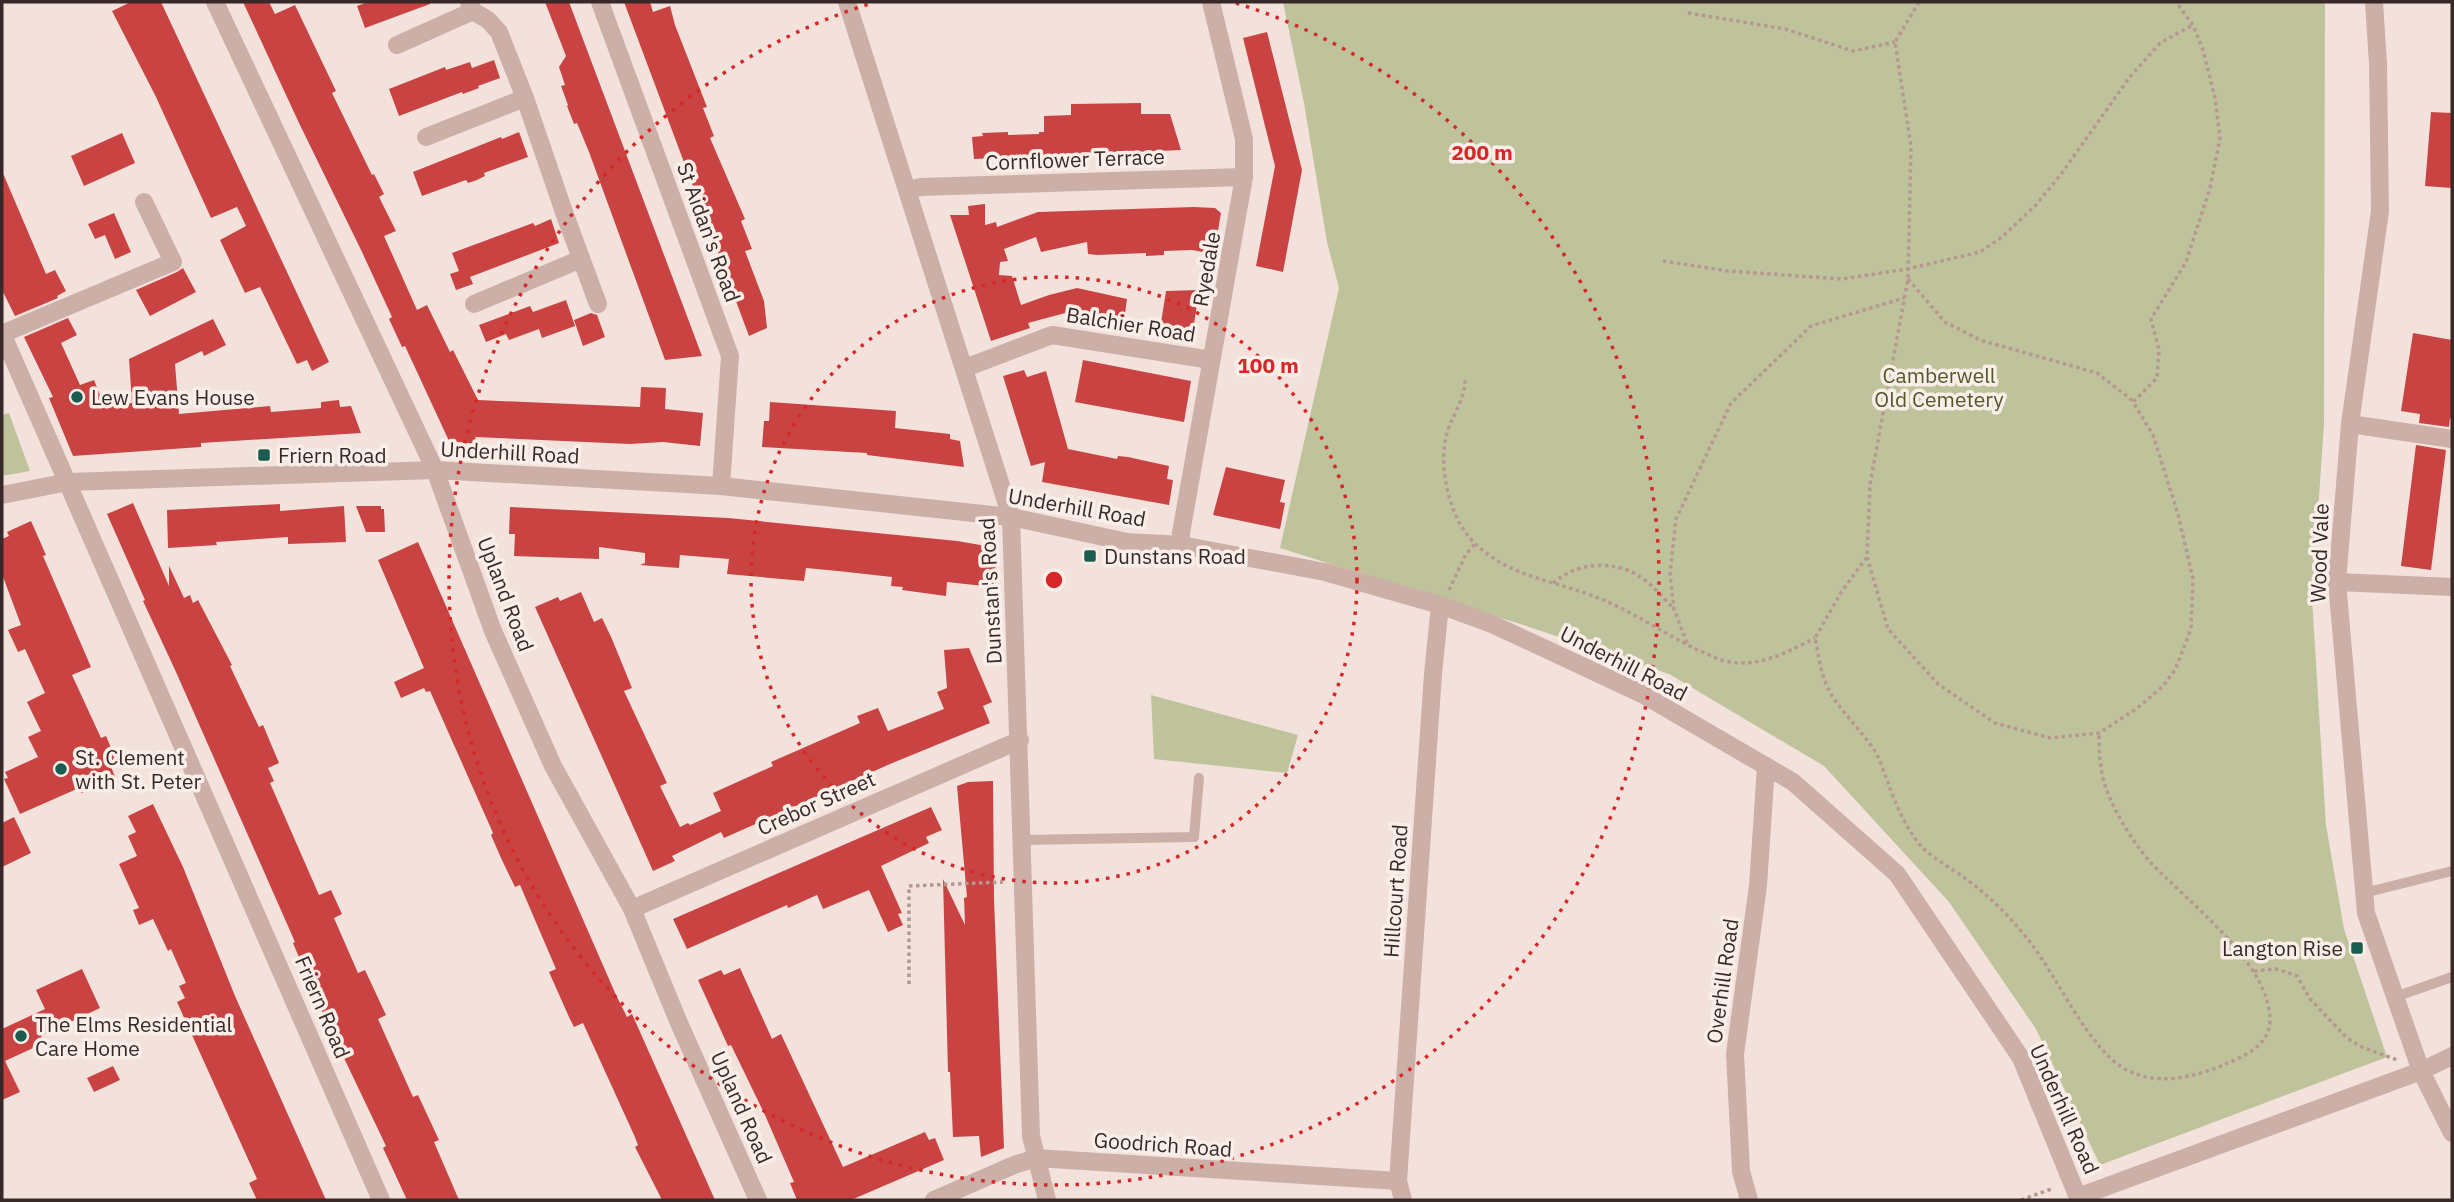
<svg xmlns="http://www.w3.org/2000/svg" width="2454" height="1202" viewBox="0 0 2454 1202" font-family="'IBM Plex Sans',sans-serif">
	<rect width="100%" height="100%" fill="#f3e2dc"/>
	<!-- green -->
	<g fill="#bfc39b">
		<path d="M1283 2H2325L2324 424 2312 599 2326 825 2344 929 2387 1057 2100 1165 2036 1029 1949 902 1824 766 1669 674 1517 623 1280 548 1339 288 1327 242 1304 103Z"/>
		<path d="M9 413 30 471 2 476V415Z"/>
		<path d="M1151 695 1298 735 1287 773 1154 759Z"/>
	</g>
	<!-- building -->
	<g fill="#ca4343">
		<path d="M131 2H161L329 362 312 371 307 360 297 364 260 287 245 293 220 240 246 226 237 207 211 218 156 97 112 11Z"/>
		<path d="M243 2H269L275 14 295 5 336 91 332 93 372 175 374 174 384 194 379 197 396 231 384 236 417 310 427 305 450 352 453 350 478 400 640 407 641 387 666 388 665 409 703 413 700 446 663 442 630 444 475 437 478 444 449 441 405 346 402 347 389 319 392 317 362 252 299 123Z"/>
		<path d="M368 2H430V4L365 28 357 6Z"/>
		<path d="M545 2H569L702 356 665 360 589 152 577 123 574 124 567 106 568 105 561 86 565 85 559 67 566 56Z"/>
		<path d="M624 2H650L653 12 670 6 675 25 707 107 703 108 714 136 710 138 745 219 741 221 752 249 745 251 764 301 767 328 749 336Z"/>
		<path d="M1267 32 1302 170 1283 272 1256 266 1275 166 1243 38Z"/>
		<path d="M494 60 500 78 478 86 479 88 463 94 462 92 399 116 389 89 445 67 446 70 470 62 472 68Z"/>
		<path d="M1141 103V114H1170L1181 150 974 159 972 137 983 136 982 133 1008 132V135L1039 134V132H1044V116L1071 115V104Z"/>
		<path d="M2431 112 2452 113V188L2425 186Z"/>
		<path d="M519 132 528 157 484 173 485 176 477 180 468 183 466 180 422 196 413 172 501 137 502 139Z"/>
		<path d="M122 133 135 163 84 186 71 156Z"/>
		<path d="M2 171 46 274 55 270 66 291 57 296 58 298 15 316 2 290Z"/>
		<path d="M985 204V225L996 222 997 227 1038 212 1194 207 1215 208 1221 213 1214 254 1192 250 1164 251V255L1146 256V253L1097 255 1088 254 1087 242 1041 252 1036 237 1004 249 1008 261 1000 262 999 275 1012 276 1021 305 1049 295 1077 288 1127 299 1124 321 1069 312 1028 323 1030 328 991 341 950 215H969L968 206Z"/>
		<path d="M114 213 131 252 115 259 105 235 95 239 88 224Z"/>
		<path d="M551 219 559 243 470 277 473 284 456 290 450 274 459 271 452 253 533 223 535 226Z"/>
		<path d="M183 268 196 292 150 316 136 290 177 272Z"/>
		<path d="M1199 290 1192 338 1170 335 1171 331 1160 329 1166 291Z"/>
		<path d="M566 300 575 326 542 338 539 329 509 340 506 334 486 342 479 325 530 306 533 312Z"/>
		<path d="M591 313 597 315 605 337 583 346 574 320Z"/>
		<path d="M68 318 77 335 61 343 80 385 94 380 104 405 132 403 129 359 213 319 226 345 204 356 202 351 175 364 179 414 270 406 271 412 321 408V402L339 400 340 407 351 406 361 433 201 443V447L73 456 49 398 53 397 24 337Z"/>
		<path d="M2413 333 2452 340V419L2450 418 2449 427 2419 423 2420 414 2401 411Z"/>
		<path d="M1083 360 1191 381 1184 422 1075 402Z"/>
		<path d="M1024 370 1027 377 1046 371 1068 449 1117 459 1118 456 1128 457 1169 466 1167 479 1173 480 1169 505 1042 482 1045 462 1031 466 1003 376Z"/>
		<path d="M770 402 896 411 895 428 950 434V439L960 441 964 467 867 455V453L762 447 764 421H769Z"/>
		<path d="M2416 445 2446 450 2431 570 2401 566Z"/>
		<path d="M1226 467 1285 480 1280 502 1285 503 1280 529 1213 515Z"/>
		<path d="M133 503 169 586V566L184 598 190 595 193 603 198 600 232 665 230 666 259 727 263 725 279 763 268 768 274 781 270 783 319 895 331 890 342 914 334 918 358 973 365 970 386 1015 378 1019 413 1097 418 1095 439 1140 434 1142 459 1200H407L383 1148 386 1146 322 1012 293 943 295 942 176 672 143 601 145 600 107 514Z"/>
		<path d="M280 504V511L344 506 346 542 288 544V537L216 542 217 545 168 548 167 510Z"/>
		<path d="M356 506H381V509H384L385 532H366Z"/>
		<path d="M510 507 728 518 957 541 998 548 993 587 947 582 946 596 902 590 903 587 891 586 892 577 838 571 806 568 804 581 727 574 729 559 680 555 679 568 640 565 645 563V553L599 547V559L514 556 515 534H509Z"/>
		<path d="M31 521 46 555 43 556 91 667 72 675 101 738 106 736 118 764 111 767 116 779 87 791 81 793 79 788 20 814 4 779 8 778 5 772 38 757 28 737 41 731 27 702 45 693 25 649 18 652 8 630 21 625 2 574V539L9 536 7 532Z"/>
		<path d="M418 542 616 995 627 1017 632 1014 715 1200H662L635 1147 638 1145 634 1135 583 1023 574 1027 569 1017 549 972 556 969 520 885 515 887 501 858 491 835 493 833 430 691 426 692 424 688 401 698 394 682 424 668 378 560Z"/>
		<path d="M581 592 594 622 602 618 612 639 632 688 624 691 667 783 660 786 680 827 688 823 690 825 721 811 713 793 773 766 771 762 860 723 857 716 878 708 888 731 944 709 937 692 947 688 944 650 969 648 992 702 983 706 990 723 890 764 724 838 721 832 672 856 675 861 653 871 535 607 558 597 560 601Z"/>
		<path d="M993 781 994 900 1004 1148 981 1157 979 1136 953 1137 950 1072H948L943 879 965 925 964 898 967 897 957 786 968 782Z"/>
		<path d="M153 804 183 867 235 996 326 1200H257L249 1183 257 1179 177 1002 185 998 179 986 186 983 171 949 168 951 153 919 139 925 133 910 139 908 119 864 137 856 128 836 136 832 128 816Z"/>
		<path d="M931 807 942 830 926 837 929 843 881 866 902 913 898 914 903 925 888 932 869 890 823 909 817 895 788 908 787 905 687 949 673 919Z"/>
		<path d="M14 817 31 853 2 867V823Z"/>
		<path d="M740 968 772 1039 781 1034 843 1167 925 1132 929 1140 935 1138 944 1160 851 1200H797L790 1183 794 1182 765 1115 731 1045 728 1046 698 980 721 970 724 975Z"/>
		<path d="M82 969 100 1008 41 1036 44 1043 5 1061 20 1092 2 1100V1029L45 1009 36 990Z"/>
		<path d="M113 1066 120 1080 94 1092 87 1078Z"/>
	</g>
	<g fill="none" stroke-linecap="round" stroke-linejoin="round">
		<!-- path -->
		<g stroke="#b79891" stroke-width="3.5" stroke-dasharray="3.5 3.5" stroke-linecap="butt">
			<path d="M1919 2 1895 42 1911 146 1908 279 1870 484 1867 557 1842 591 1815 638C1819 657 1821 677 1831 694 1844 715 1863 732 1876 753 1881 762 1884 773 1888 783 1895 803 1908 833 1923 848 1935 860 1953 869 1966 879 1991 897 2011 918 2030 942 2058 978 2088 1048 2125 1069 2157 1087 2196 1077 2228 1063 2246 1055 2269 1045 2270 1021 2271 964 2188 902 2151 863 2135 845 2115 813 2107 791 2100 773 2099 753 2099 733"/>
			<path d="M1688 13 1785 29 1853 51 1895 42"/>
			<path d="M1663 261 1728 271 1842 279 1907 269 1980 252 2002 237 2035 206 2062 173 2129 78 2160 43 2193 25"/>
			<path d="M1908 279 1945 322 1980 340 2097 373 2133 401"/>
			<path d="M1465 380C1465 399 1454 412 1448 430 1439 457 1445 492 1457 518 1466 538 1483 552 1501 563 1534 581 1572 586 1606 601 1638 615 1668 636 1700 651 1708 654 1716 659 1725 661 1758 669 1787 652 1815 638"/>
			<path d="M1867 557 1888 629 1938 684 1995 723 2050 738 2099 733 2136 709 2162 687 2175 670 2191 629 2193 579 2178 514 2153 435 2133 402 2157 378 2159 350 2151 319 2186 262 2210 188 2220 138 2215 98 2203 50 2193 25 2176 2"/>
			<path d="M1553 583C1577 562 1615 559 1642 578 1654 586 1664 599 1674 609"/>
			<path d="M1449 590 1466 554 1475 544"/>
			<path d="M1687 643 1674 609 1670 574 1676 519 1731 403 1811 326 1904 298"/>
			<path d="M2254 971 2277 969 2297 976 2310 999 2347 1038 2360 1046 2397 1060"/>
			<path d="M909 984V886L1003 882"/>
			<path d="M2021 1200 2054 1188"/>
		</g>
		<!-- service -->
		<g stroke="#ccafa7" stroke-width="10">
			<path d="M1022 840 1194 837 1199 778"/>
			<path d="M2364 893 2452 871"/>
			<path d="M2395 997 2452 977"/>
		</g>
		<!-- minor -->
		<g stroke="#ccafa7" stroke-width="18">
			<path d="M215 2 435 470 493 631 553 766 632 909 679 1023 758 1200"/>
			<path d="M469 2 473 11 488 20 499 32 525 98 565 215 598 304"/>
			<path d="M600 2 730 356 721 486"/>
			<path d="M847 2 1011 517 1031 1136 1047 1200"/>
			<path d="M397 45 473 11"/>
			<path d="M426 137 525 98"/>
			<path d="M908 191 920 187 1244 177"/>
			<path d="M474 304 581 259"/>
			<path d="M2 333 381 1200"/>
			<path d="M2 334 173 262 144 202"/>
			<path d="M965 368 1052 335 1211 360"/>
			<path d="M2350 424 2452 439"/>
			<path d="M2 495 68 482 435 470 721 486 1011 517 1127 542 1181 545 1325 572 1440 605 1492 624 1642 694 1793 782 1897 874 2021 1058 2079 1200"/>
			<path d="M1181 545V533L1244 177V139L1211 2"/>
			<path d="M2337 582 2452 587"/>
			<path d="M632 909 1020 740"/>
			<path d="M2078 1197 2421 1071 2452 1056"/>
			<path d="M934 1200 1014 1165 1036 1158 1398 1181"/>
			<path d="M1403 1200 1398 1181 1433 674 1440 605"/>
			<path d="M1749 1200 1741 1171 1735 1054 1758 886 1766 766"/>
		</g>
		<!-- tertiary -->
		<path stroke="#ccafa7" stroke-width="18" d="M2374 2 2378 64 2380 211 2350 424 2337 582 2366 913 2421 1071 2452 1133"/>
	</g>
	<!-- distance rings -->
	<g fill="none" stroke="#d62828" stroke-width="3.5" stroke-dasharray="3.5 7">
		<circle cx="1054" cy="580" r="303"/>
		<path d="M1236 3A605 605 0 1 1 872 3"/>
	</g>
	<!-- markers -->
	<g fill="#1c5b4f" stroke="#faeee8" stroke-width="2.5">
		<circle cx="77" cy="397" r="7"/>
		<rect x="257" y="448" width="14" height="14" rx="3.5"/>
		<rect x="1083" y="549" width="14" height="14" rx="3.5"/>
		<circle cx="61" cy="769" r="7"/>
		<rect x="2350" y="941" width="14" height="14" rx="3.5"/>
		<circle cx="21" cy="1036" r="7"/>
	</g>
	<g text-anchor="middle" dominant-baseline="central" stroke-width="7" stroke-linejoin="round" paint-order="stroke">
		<!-- street labels -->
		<g font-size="21" fill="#382928" stroke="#faeee8">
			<text transform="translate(1075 159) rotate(-2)">Cornflower Terrace</text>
			<text transform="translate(709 232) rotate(70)">St Aidan's Road</text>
			<text transform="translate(1206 269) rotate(-80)">Ryedale</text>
			<text transform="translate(1131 324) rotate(9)">Balchier Road</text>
			<text transform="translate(510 452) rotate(3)">Underhill Road</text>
			<text transform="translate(1077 507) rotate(10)">Underhill Road</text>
			<text transform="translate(2319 553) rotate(-88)">Wood Vale</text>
			<text transform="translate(990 591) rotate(-93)">Dunstan's Road</text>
			<text transform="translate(506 594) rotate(69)">Upland Road</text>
			<text transform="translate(1624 663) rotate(27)">Underhill Road</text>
			<text transform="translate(816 803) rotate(-24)">Crebor Street</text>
			<text transform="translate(1395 891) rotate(-86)">Hillcourt Road</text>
			<text transform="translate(1722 981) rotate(-82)">Overhill Road</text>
			<text transform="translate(323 1007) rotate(67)">Friern Road</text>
			<text transform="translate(742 1107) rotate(66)">Upland Road</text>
			<text transform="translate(2065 1109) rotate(66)">Underhill Road</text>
			<text transform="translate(1163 1144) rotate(4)">Goodrich Road</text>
		</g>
		<!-- park labels -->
		<g font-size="21" fill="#52572b" stroke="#faeee8">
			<text x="1939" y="375">Camberwell<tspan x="1939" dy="24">Old Cemetery</tspan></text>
		</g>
		<!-- poi labels -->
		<g font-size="21" fill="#382928" stroke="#faeee8" text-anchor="start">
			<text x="91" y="397">Lew Evans House</text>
			<text x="278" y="455">Friern Road</text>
			<text x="1104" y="556">Dunstans Road</text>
			<text x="75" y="757">St. Clement<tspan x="75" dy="24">with St. Peter</tspan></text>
			<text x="2343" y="948" text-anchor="end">Langton Rise</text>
			<text x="35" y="1024">The Elms Residential<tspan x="35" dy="24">Care Home</tspan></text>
		</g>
	</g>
	<circle cx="1054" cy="580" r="10" fill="#d62828" stroke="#faeee8" stroke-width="3.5"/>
	<g font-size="21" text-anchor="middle" font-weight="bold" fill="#d62828" stroke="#faeee8" stroke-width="7" stroke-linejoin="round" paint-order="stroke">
		<text x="1482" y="160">200 m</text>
		<text x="1268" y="373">100 m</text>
	</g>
	<!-- border -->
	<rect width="2454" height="1202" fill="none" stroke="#382928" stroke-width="7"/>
</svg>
